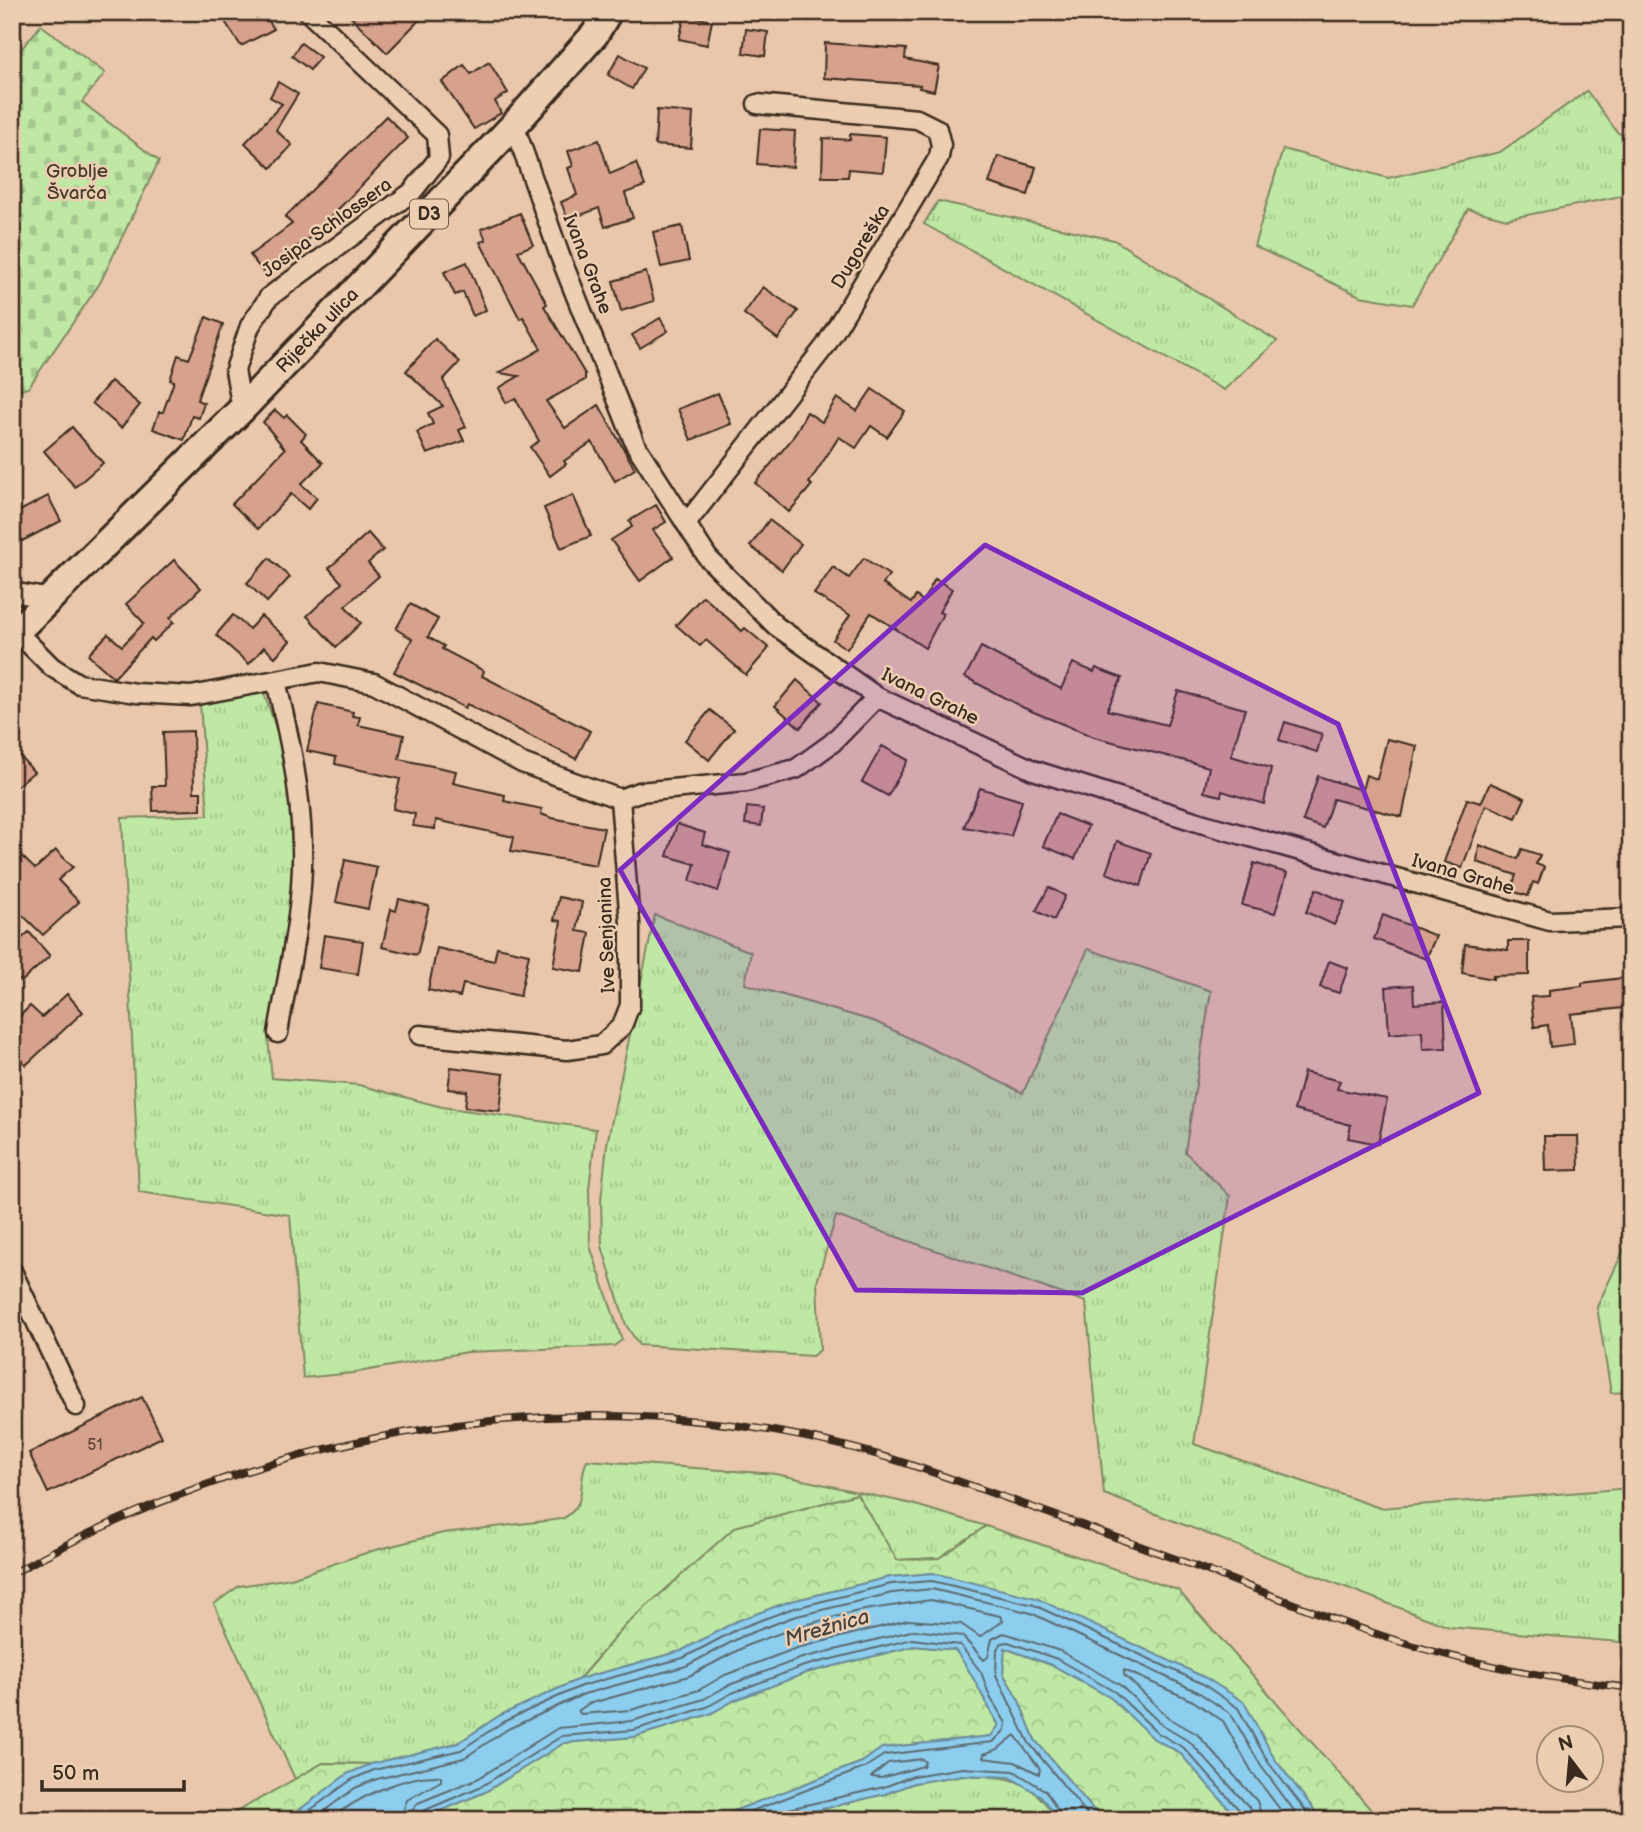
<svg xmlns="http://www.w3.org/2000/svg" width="1643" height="1832" viewBox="0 0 1643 1832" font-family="'Balsamiq Sans',sans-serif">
	<defs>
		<pattern id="grass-tufts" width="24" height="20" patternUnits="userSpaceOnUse" patternTransform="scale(1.75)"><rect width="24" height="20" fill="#bfe8a4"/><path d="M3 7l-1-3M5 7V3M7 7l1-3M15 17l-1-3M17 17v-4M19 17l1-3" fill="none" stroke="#a5c78d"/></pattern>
		<pattern id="forest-crowns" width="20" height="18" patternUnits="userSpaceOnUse" patternTransform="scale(1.75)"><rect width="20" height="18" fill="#bfe8a4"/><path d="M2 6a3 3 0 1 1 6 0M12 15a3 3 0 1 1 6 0" fill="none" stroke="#a5c78d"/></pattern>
		<pattern id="cemetery-stones" width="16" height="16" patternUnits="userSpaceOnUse" patternTransform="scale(1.75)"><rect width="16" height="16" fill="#bfe8a4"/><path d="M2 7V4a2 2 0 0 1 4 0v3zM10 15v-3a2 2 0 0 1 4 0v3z" fill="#a5c78d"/></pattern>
	</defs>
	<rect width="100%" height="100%" fill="#e9c7ac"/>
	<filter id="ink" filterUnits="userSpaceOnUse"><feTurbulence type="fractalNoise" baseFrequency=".0143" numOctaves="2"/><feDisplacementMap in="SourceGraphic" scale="14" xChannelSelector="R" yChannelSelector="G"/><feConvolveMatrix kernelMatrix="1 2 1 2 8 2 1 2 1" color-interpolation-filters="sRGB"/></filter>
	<g filter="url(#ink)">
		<!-- grass -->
		<g fill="url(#grass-tufts)" stroke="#7d8961" stroke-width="2">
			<path d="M1587 91 1618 133 1631 137V194L1507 219 1468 209 1412 305 1360 296 1254 246 1283 149 1388 178 1500 152Z"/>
			<path d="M938 201 1114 240 1277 341 1224 390 924 224Z"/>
			<path d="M264 693 288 764 295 883 268 1038 272 1078 359 1085 442 1107 596 1129 589 1189 590 1246 622 1340 614 1346 467 1352 353 1373 303 1378 290 1215 139 1192 122 818 208 815 200 703Z"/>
			<path d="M655 915 751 952 745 984 876 1022 1023 1093 1088 949 1211 991 1185 1152 1230 1196 1194 1444 1380 1508 1631 1488V1643L1449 1627 1104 1494 1086 1302 836 1216 817 1282 820 1350 812 1356 639 1345 626 1325 602 1246 601 1200 607 1144Z"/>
			<path d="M1628 1241H1631V1392L1611 1393 1597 1307Z"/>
			<path d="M587 1460 776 1474 912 1504 986 1526 939 1558 897 1560 626 1625 579 1679 499 1716 458 1743 371 1764 323 1763 295 1779 214 1604 239 1586 291 1578 372 1551 443 1533 562 1519C590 1504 576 1485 587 1460Z"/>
			<path d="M962 1775C1012 1777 1027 1776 1058 1820H777L885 1794 914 1783Z"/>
		</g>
		<!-- forest -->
		<g fill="url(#forest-crowns)" stroke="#7d8961" stroke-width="2">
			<path d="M857 1494 897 1560 939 1558 986 1526 1178 1590 1380 1820H1322L1274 1758 1244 1703 933 1573 890 1577 788 1602 737 1621 681 1651 579 1679 626 1625 735 1527Z"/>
			<path d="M914 1646 955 1650C974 1674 983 1700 999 1726L991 1736 882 1748 862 1762 710 1820H418L485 1792 564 1743 634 1737 710 1714 735 1700 806 1673Z"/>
			<path d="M1004 1648 1054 1666 1111 1698 1154 1739 1179 1752 1239 1820H1102L1035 1740 1019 1701 1003 1673Z"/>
			<path d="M323 1763 371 1764 347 1774 286 1820H229L233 1814Z"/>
		</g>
		<!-- cemetery -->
		<path fill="url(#cemetery-stones)" stroke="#7d8961" stroke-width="2" d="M41 25 105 73 82 102 159 161 100 283 28 388 12 390V60Z"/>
		<!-- water -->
		<path fill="#8dcdee" stroke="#6c8c9b" stroke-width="2" d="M933 1573 1036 1598 1206 1678 1244 1702 1274 1758 1322 1820H1239L1179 1752 1154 1739 1111 1698 1054 1666 1005 1648 1003 1673 1019 1701 1035 1740 1102 1820H1058L1041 1796 1010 1777 962 1775 914 1783 885 1794 777 1820H710L862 1762 882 1748 991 1736 999 1725C983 1700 974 1674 955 1650L914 1646 806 1673 735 1700 710 1714 634 1737 564 1743 485 1792 422 1819 286 1820 347 1774 371 1764 458 1743 499 1716 579 1679 681 1651 737 1621 788 1602 890 1577Z"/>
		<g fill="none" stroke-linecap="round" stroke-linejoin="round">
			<!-- shore -->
			<g stroke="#5c6b71" stroke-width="2">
				<path d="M931 1600 1000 1616 1003 1621 980 1637 961 1624 908 1620 797 1648 725 1675 699 1690 631 1710 581 1714 578 1711 588 1704 689 1676 748 1645 797 1627 858 1611Z"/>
				<path d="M1015 1735 1040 1769 1039 1774 1015 1762 983 1758 984 1754 998 1749Z"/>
				<path d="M922 1759 925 1762 923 1766 881 1778 871 1777 888 1763Z"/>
				<path d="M297 1820 351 1780 374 1770 461 1750 503 1722 581 1686 683 1658 740 1628 791 1609 891 1584 932 1581 1034 1605 1203 1684 1238 1708 1268 1762 1313 1820"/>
				<path d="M312 1820 355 1788 377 1779 464 1758 508 1729 584 1694 686 1666 743 1636 793 1617 892 1593 932 1589 1031 1613 1198 1692 1231 1714 1261 1766 1301 1820"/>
				<path d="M329 1820C357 1798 404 1774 441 1776V1781L407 1800 400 1820"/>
				<path d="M411 1820 412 1811 418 1803 479 1778 558 1728 632 1721 704 1699 729 1685 802 1658 915 1630 962 1636 984 1660 988 1657 992 1639 1004 1633 1060 1651 1120 1685 1163 1726 1190 1742 1249 1807 1252 1820"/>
				<path d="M419 1820 423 1811 482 1786 562 1736 634 1730 707 1707 732 1693 804 1666 912 1639 960 1645 981 1672 990 1697 1006 1723 1005 1730 993 1742 884 1755 864 1768 728 1820"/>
				<path d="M780 1820 784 1810 884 1787 913 1776 962 1768 1014 1771 1046 1791 1063 1820"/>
				<path d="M1092 1820 1029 1743 996 1675 997 1649 1002 1643 1008 1642 1057 1659 1115 1692 1158 1733 1184 1748 1242 1813 1244 1820"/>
				<path d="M1263 1820 1257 1801 1197 1734 1169 1718 1124 1675V1670L1193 1701 1223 1721 1252 1772 1288 1820"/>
			</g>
		</g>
		<!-- building -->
		<g fill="#d6a18d" stroke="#3b2a1e" stroke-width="2">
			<path d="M234 12H263L274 29 241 46 224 20Z"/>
			<path d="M346 12H427L387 53Z"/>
			<path d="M685 15 712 21 707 45 679 39Z"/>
			<path d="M746 29 768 32 765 56 743 53Z"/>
			<path d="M301 43 320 57 310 70 292 56Z"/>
			<path d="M825 43 906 49 905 59 939 66 934 91 919 88 920 85 824 78Z"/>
			<path d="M620 54 644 68 632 89 608 75Z"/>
			<path d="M489 62 508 93 495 101 501 113 474 129 442 82 464 65 471 74Z"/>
			<path d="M278 82 298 94 276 130 292 145 271 168 245 143 282 104 270 97Z"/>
			<path d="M657 110 693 113 691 148 655 145Z"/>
			<path d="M386 116 408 138 308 240 307 239 263 272 250 255 292 224 285 217Z"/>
			<path d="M760 129 795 131 793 167 757 164Z"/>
			<path d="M850 134 886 137 883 172 849 169 848 177H822L823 138 850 140Z"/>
			<path d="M599 140 610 174 636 163 645 186 625 193 633 218 605 227 599 208 568 220 561 202 577 195 568 168 573 166 568 151Z"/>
			<path d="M998 156 1036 167 1028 195 989 183Z"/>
			<path d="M520 213 533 245 518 251 547 304 544 306 585 374V380L546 401 565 428 599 405 635 469 615 481 592 442 564 461 566 464 550 476 530 447 539 441 515 398 506 403 499 388 519 376 499 373 541 349 523 317 520 319 480 242 486 240 481 229Z"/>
			<path d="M682 226 689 261 661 267 653 232Z"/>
			<path d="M467 262 486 310 473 316 463 292 455 295 444 272Z"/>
			<path d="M646 272 654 301 621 311 613 281Z"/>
			<path d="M763 287 798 311 778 339 744 314Z"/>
			<path d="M206 317 223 324 197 400 204 403 199 418 192 416 184 440 153 429 159 412H163L174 381 170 380 178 355 189 359Z"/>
			<path d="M660 318 668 331 640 348 632 335Z"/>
			<path d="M435 339 460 362 443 380 466 427 459 430 464 441 427 454 417 432 433 424 428 413 443 406 406 371Z"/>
			<path d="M111 381 140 405 121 428 92 403Z"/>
			<path d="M872 389 905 411 887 437 871 426 856 448 839 437 809 483 812 485 789 512 755 483 792 439 807 412 822 422 837 398 857 411Z"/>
			<path d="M718 393 731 424 691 440 678 409Z"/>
			<path d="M275 410 284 418 287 415 306 434 301 440 323 463 301 484 317 498 308 509 291 494 258 529 232 504 285 449 263 422Z"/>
			<path d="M72 427 103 463 75 487 44 451Z"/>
			<path d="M573 495 591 536 561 548 544 508Z"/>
			<path d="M48 496 61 521 22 541 12 515Z"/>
			<path d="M656 505 666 522 653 530 673 557 640 581 611 540 632 527 629 521Z"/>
			<path d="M769 520 801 544 782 570 750 546Z"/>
			<path d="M368 533 383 550 368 563 379 576 345 606 361 623 336 647 307 616 342 583 329 568Z"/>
			<path d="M269 558 290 577 267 602 247 583Z"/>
			<path d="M864 558 889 575 883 584 911 603 916 596 923 601 935 579 952 589 939 612 943 614 925 648 871 613 847 649 833 640 850 615 814 594 833 567 849 578Z"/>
			<path d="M174 560 201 588 170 618 174 622 154 641 151 638 114 678 88 655 108 634 122 646 144 623 126 604Z"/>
			<path d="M703 596 742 631 745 628 769 648 746 675 706 640 700 646 676 625Z"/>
			<path d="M410 604 438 619 428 637 444 646 442 649 484 671 482 676 590 731 576 759 467 704 465 708 394 672 412 639 396 629Z"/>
			<path d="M233 615 249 629 261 616 290 641 275 657 264 647 249 664 216 635Z"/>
			<path d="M981 647 1061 689 1073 663 1094 672 1096 668 1122 678 1107 710 1167 725 1178 691 1245 709 1231 756 1271 768 1264 804 1222 791 1221 796 1204 792 1209 767 1094 737 1024 708 965 677Z"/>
			<path d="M797 680 822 702 800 728 775 706Z"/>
			<path d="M318 704 353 712 352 716 360 717 358 725 404 735 399 759 456 771 453 783 505 795 504 801 542 809 541 814 552 818 604 828 596 865 511 851 514 837 436 820 435 829 413 826 415 814 393 809 400 779 335 764 336 757 307 751Z"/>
			<path d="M710 710 734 729 709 760 685 740Z"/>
			<path d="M1285 722 1322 734 1317 752 1279 740Z"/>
			<path d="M193 731 194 792H201V810L153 811 152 786H165L163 732Z"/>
			<path d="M1387 739 1417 746 1402 817 1333 799 1323 828 1303 821 1318 776 1362 790 1366 775 1377 779Z"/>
			<path d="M882 746 908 760 888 796 862 782Z"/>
			<path d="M12 747 34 772 12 790Z"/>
			<path d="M1490 783 1525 798 1516 818 1486 805 1462 868 1444 862 1467 799 1481 803Z"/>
			<path d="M980 788 1022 801 1011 836 964 827Z"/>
			<path d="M747 807 763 809 761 826 745 824Z"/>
			<path d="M1057 814 1088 826 1075 859 1043 846Z"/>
			<path d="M677 824 705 833 702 844 730 853 718 891 690 881 695 864 667 856Z"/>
			<path d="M1117 841 1151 853 1141 886 1106 873Z"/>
			<path d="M1479 845 1518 859 1522 849 1540 855 1536 864 1544 867 1538 884 1533 882 1528 896 1511 891 1516 875 1477 862Z"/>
			<path d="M12 847 35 869 56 850 73 867 58 880 79 902 43 935 12 905Z"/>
			<path d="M345 860 377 867 368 909 336 902Z"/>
			<path d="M1254 863 1287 873 1275 913 1242 905Z"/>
			<path d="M1049 887 1065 896 1054 920 1036 911Z"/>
			<path d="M1316 889 1345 902 1334 925 1306 912Z"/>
			<path d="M559 897 582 902 577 931 590 933 583 972 553 967 561 921 554 920Z"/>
			<path d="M399 899 429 906 417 955 382 947 391 909 396 911Z"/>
			<path d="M1383 915 1436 936 1426 959 1374 939Z"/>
			<path d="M29 932 50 956 21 982 12 972V947Z"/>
			<path d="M324 935 363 941 358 974 319 968Z"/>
			<path d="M1508 941H1529V975L1493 976V979L1462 973 1465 944 1508 950Z"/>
			<path d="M497 947 529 954 520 996 463 984 460 997 428 990 437 948 494 961Z"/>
			<path d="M1329 961 1348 968 1339 993 1320 987Z"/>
			<path d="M1631 977V1007L1571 1014 1574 1044 1550 1047 1548 1025 1534 1027 1531 997 1549 996V990L1582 986V983Z"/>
			<path d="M1413 985 1414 1004 1444 1002 1446 1048 1423 1049 1422 1031 1389 1034 1386 987Z"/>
			<path d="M67 994 83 1012 26 1065 12 1050V1024L30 1006 42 1017Z"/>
			<path d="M451 1067 504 1074 500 1111 465 1107 467 1091 448 1089Z"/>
			<path d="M1304 1072 1340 1081 1337 1089 1387 1099 1378 1144 1348 1138 1351 1125 1294 1110Z"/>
			<path d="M1544 1136H1578L1579 1170 1545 1171Z"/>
			<path d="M142 1397 162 1437 48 1493 29 1453Z"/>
		</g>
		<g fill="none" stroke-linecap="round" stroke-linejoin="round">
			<!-- street casing -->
			<g stroke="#3b2a1e" stroke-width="23">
				<g id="street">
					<path d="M514 125 560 256 635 444 708 558 776 626 877 697 1033 770 1204 824 1550 921 1631 918"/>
					<path d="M242 409 235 370 250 326 269 297 412 192 439 158 437 135 308 12"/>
					<path d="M686 524 826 345 939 157 941 145 937 129 917 119 757 104"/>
					<path d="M12 592 51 599"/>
					<path d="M17 632 52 667 79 684 136 693 191 696 319 672 374 683 522 763 620 799 639 792 746 782 796 769 832 743 877 697"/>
					<path d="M276 681C289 736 301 789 302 846 304 908 288 972 278 1033"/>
					<path d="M420 1035 567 1050 601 1045 622 1026 630 1005V923L620 799"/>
					<path d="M12 1271 76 1406"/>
				</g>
			</g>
			<!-- primary casing -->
			<g stroke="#3b2a1e" stroke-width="32">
				<g id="primary">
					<path id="s1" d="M12 636 242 409 514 125 595 34 608 12"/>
				</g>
			</g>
			<!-- street -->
			<use href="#street" stroke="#eccfb3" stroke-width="18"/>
			<!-- primary -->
			<use href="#primary" stroke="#eccfb3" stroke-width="26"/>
			<!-- rail casing -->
			<g stroke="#3b2a1e" stroke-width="8">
				<path id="rail" d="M12 1574C283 1419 621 1367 920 1468 1008 1498 1096 1530 1184 1562 1255 1588 1325 1618 1398 1641 1474 1665 1552 1679 1631 1688"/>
			</g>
			<!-- rail -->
			<use href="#rail" stroke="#eccfb3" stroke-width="5" stroke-dasharray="16" stroke-linecap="butt"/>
		</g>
	</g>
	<!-- marked area -->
	<path fill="#7b2cbf" fill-opacity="0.2" stroke="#7b2cbf" stroke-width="5" stroke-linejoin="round" d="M985 545 1338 724 1479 1093 1082 1293 856 1290 620 870Z"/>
	<g text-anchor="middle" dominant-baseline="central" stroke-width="5" stroke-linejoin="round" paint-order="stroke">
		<!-- number labels -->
		<g font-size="16" fill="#62483a">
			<text x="95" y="1445">51</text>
		</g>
		<!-- shield labels -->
		<rect fill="#eccfb3" stroke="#705c4b" stroke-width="2" x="410" y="199.5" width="38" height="29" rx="5"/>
		<g font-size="18" font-weight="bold" fill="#3b2a1e">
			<text x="429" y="214">D3</text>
		</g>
		<!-- park labels -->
		<g font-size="19" fill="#483d2b" stroke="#eccfb3">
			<text x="77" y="171">Groblje<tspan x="77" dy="22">Švarča</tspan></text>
		</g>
		<!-- street labels -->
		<g font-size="19" fill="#3b2a1e" stroke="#eccfb3">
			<text transform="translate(327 228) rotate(-36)">Josipa Schlossera</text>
			<text transform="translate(861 247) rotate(-59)">Dugoreška</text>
			<text transform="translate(587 264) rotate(69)">Ivana Grahe</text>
			<text stroke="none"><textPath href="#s1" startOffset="432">Riječka ulica</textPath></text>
			<text transform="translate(930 697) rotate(26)">Ivana Grahe</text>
			<text transform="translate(1463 875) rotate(16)">Ivana Grahe</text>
			<text transform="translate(607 935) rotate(-92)">Ive Senjanina</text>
		</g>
		<!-- water labels -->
		<g font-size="21" font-style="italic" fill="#47423d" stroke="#eccfb3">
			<text transform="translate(827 1628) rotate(-16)">Mrežnica</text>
		</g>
	</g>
	<!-- margin -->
	<rect width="1643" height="1832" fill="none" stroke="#eccfb3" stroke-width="42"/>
	<rect x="21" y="21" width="1601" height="1790" fill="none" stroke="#3b2a1e" stroke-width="2.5" filter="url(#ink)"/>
	<!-- north arrow -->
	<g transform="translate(1570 1759) rotate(344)"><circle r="33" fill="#eccfb3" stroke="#a58d77" stroke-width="2"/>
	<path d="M0-5L12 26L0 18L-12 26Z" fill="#3b2a1e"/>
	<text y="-10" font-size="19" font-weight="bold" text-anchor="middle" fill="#3b2a1e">N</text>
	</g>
	<!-- scale -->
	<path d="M42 1780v10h142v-10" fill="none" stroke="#3b2a1e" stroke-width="3.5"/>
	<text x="52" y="1780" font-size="21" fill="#3b2a1e" stroke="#eccfb3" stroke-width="5" paint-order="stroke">50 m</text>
</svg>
